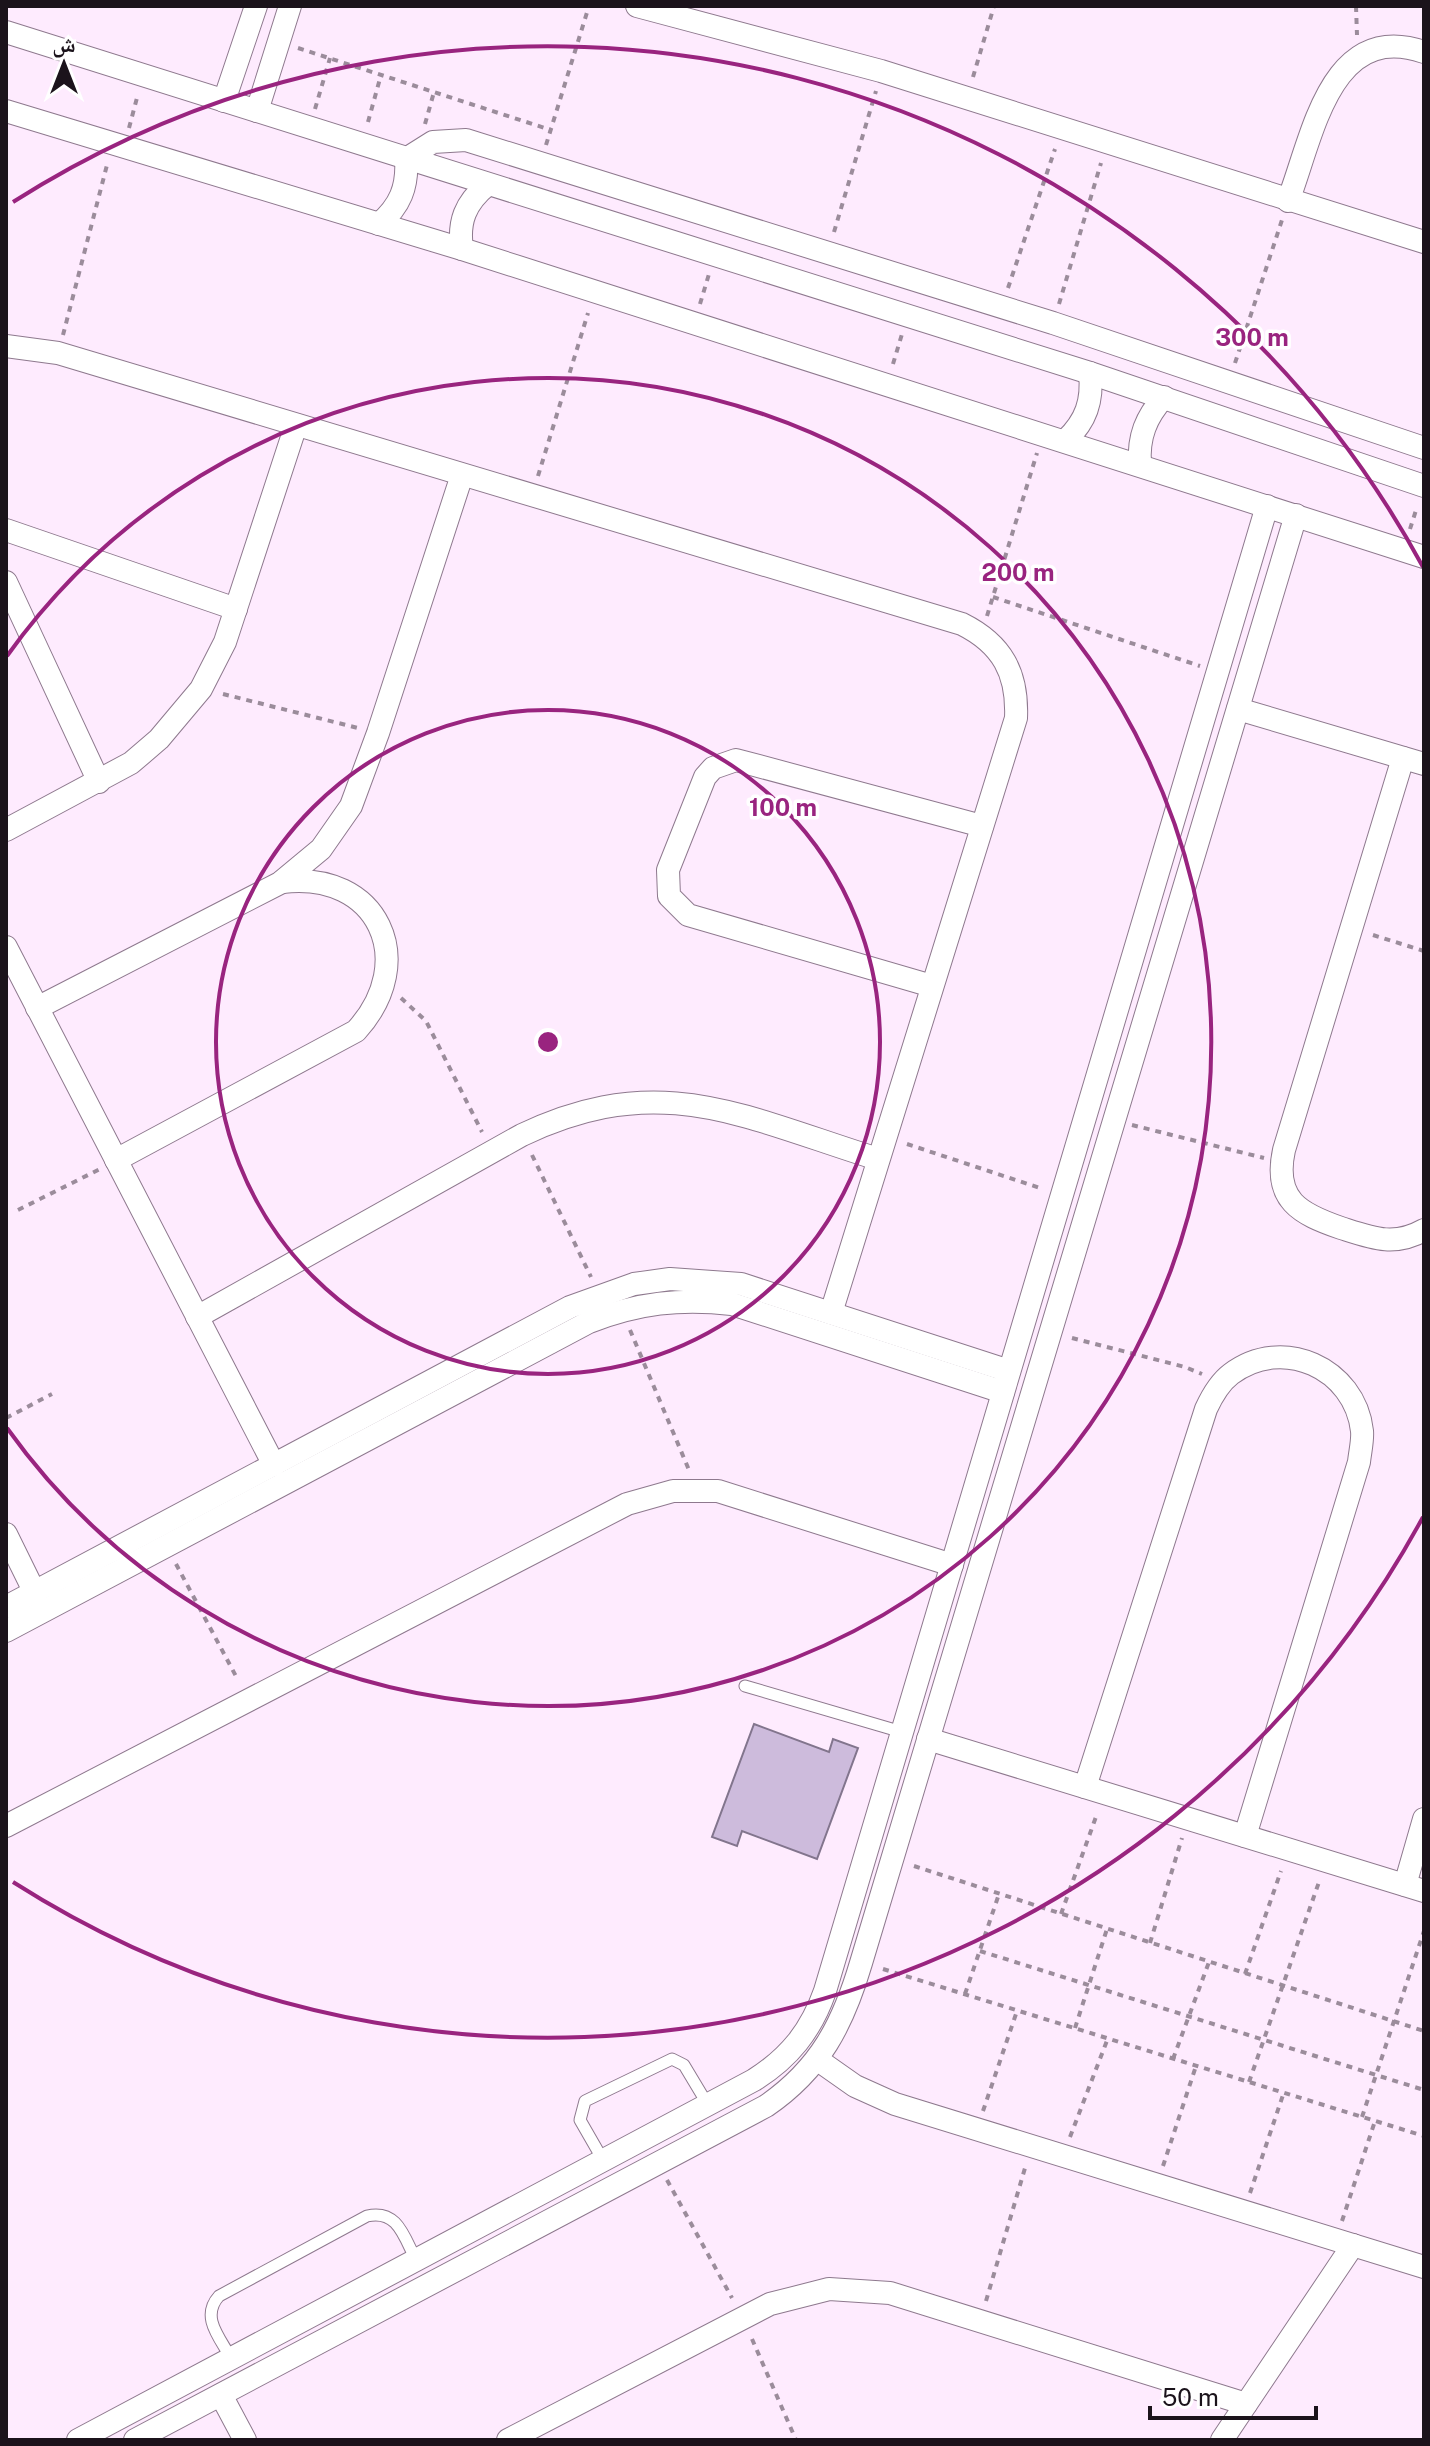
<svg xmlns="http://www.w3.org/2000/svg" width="1430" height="2446" viewBox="0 0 1430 2446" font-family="'Public Sans','Noto Naskh Arabic',sans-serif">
	<rect width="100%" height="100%" fill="#feebfe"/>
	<!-- building -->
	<path fill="#cdbbdc" stroke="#82758d" stroke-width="2" d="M754 1724 829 1752 833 1739 858 1748 817 1859 742 1831 737 1846 712 1837Z"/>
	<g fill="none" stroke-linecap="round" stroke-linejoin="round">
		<!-- service casing -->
		<g stroke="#8e798e" stroke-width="13">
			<g id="service">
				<path d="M745 1686 902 1732"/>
				<path d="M603 2160 580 2120 585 2101 672 2059 684 2065 708 2105"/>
				<path d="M231 2358C220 2338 200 2317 219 2296L367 2216C398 2209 404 2237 416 2260"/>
			</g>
		</g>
		<!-- minor casing -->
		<g stroke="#8e798e" stroke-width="24">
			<g id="minor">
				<path d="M637 6 881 71 1424 242"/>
				<path d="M6 32 1090 373 1424 486"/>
				<path d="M224 101 256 6"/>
				<path d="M6 111 462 249 1424 557"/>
				<path d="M257 111 290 6"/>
				<path d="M1288 201C1313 136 1330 20 1424 52"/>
				<path d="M379 224C400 206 408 187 406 159L433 142 466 140 1053 323 1424 448"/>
				<path d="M462 249C458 222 465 203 487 185"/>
				<path d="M6 346 58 353 962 624C1002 644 1018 673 1016 718L831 1313"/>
				<path d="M1066 440C1086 421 1093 401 1090 373"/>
				<path d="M1140 464C1138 437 1146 417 1164 397"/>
				<path d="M6 530 236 609"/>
				<path d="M6 582 99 782"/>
				<path d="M1238 709 1424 764"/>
				<path d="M1403 758 1284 1150C1273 1200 1300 1214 1341 1228 1372 1238 1394 1247 1424 1230"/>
				<path d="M6 830 131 763 159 739 201 689 225 642 296 425"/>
				<path d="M6 947 274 1465"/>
				<path d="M932 986 688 915 669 896 668 870 705 777 713 768 736 760 982 826"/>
				<path d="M37 1008 280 883 321 849 351 806 378 733 462 475"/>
				<path d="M116 1160 356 1031C420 961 378 870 282 882"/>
				<path d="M197 1317 522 1135C660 1069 743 1117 878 1159"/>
				<path d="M6 1534 35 1593"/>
				<path d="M6 1607 570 1307 634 1284 670 1279 741 1284 1009 1371"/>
				<path d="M6 1631 589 1322C638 1303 680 1298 732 1304L1003 1392"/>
				<path d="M928 1739 1424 1891"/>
				<path d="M1085 1787 1206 1409C1212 1396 1219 1383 1231 1374 1282 1335 1355 1368 1362 1431 1363 1440 1360 1452 1359 1462L1245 1836"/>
				<path d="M6 1826 627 1504 673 1491H718L952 1565"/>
				<path d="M1405 1885 1424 1819"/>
				<path d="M818 2060 855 2086 895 2104 1424 2267"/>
				<path d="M221 2395 245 2440"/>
				<path d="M78 2440 754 2080C789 2058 811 2031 825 1991L1267 506"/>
				<path d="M135 2440 766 2106C820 2069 843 2024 861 1963L1296 515"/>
				<path d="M508 2440 770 2304 829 2289 890 2293 1246 2404"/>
				<path d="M1222 2440 1353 2245"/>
			</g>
		</g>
		<!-- path -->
		<g stroke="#9b8c9b" stroke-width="4" stroke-dasharray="6 6" stroke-linecap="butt">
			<path d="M1356 6 1357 35"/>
			<path d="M298 48 551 130"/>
			<path d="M973 77 994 6"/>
			<path d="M315 109 330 58"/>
			<path d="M368 122 381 75"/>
			<path d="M425 124 434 92"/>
			<path d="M129 128 138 94"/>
			<path d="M546 145 589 6"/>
			<path d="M834 232 876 91"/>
			<path d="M1008 288 1055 149"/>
			<path d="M700 304 709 274"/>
			<path d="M1059 304 1101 163"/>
			<path d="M63 335 107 165"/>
			<path d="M1235 363 1282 220"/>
			<path d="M893 364 902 334"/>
			<path d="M538 476 588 313"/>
			<path d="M1410 529 1417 507"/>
			<path d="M993 597 1200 666"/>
			<path d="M987 616 1037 453"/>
			<path d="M223 694 358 728"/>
			<path d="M1373 935 1424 951"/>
			<path d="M401 998 426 1021 482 1132"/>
			<path d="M1132 1125 1264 1158"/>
			<path d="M907 1144 1043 1189"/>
			<path d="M532 1155 591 1277"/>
			<path d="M18 1210 100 1169"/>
			<path d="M630 1330 689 1470"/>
			<path d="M1072 1338 1185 1367 1202 1374"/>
			<path d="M6 1418 52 1394"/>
			<path d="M176 1564 238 1680"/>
			<path d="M914 1866 1424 2031"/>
			<path d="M1061 1914 1097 1814"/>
			<path d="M1150 1943 1182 1838"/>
			<path d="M980 1951 1424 2090"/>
			<path d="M883 1969 1424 2136"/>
			<path d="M1245 1974 1281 1871"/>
			<path d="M965 1994 999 1894"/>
			<path d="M1075 2028 1107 1929"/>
			<path d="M1173 2059 1209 1962"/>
			<path d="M1249 2082 1319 1882"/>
			<path d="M983 2111 1017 2011"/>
			<path d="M1362 2117 1424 1931"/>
			<path d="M1070 2137 1108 2038"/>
			<path d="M1163 2166 1196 2066"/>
			<path d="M667 2180 732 2298"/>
			<path d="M1250 2193 1284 2092"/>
			<path d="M1342 2221 1375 2121"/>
			<path d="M986 2301 1025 2168"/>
			<path d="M752 2339 796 2440"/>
		</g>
		<!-- service -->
		<use href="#service" stroke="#fff" stroke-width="11"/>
		<!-- minor -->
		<use href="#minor" stroke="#fff" stroke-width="22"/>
	</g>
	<!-- distance rings -->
	<g fill="none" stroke="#99247f" stroke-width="4">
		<circle cx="548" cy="1042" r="332"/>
		<path d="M7 656A664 664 0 1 1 7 1428"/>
		<path d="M1423 1517A996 996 0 0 1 13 1882M13 202A996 996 0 0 1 1423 567"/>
	</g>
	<circle cx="548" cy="1042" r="12" fill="#99247f" stroke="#fff" stroke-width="4"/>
	<g font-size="24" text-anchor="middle" font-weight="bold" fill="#99247f" stroke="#fff" stroke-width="7" stroke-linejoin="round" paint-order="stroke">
		<text x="1252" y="346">300 m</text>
		<text x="1018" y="581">200 m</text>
		<text x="783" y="816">100 m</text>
	</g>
	<!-- border -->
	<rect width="1430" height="2446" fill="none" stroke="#1b131b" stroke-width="16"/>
	<!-- north arrow -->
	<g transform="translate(64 64)" stroke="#ffffff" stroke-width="6" paint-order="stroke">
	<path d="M0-6L14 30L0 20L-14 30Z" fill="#1b131b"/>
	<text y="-12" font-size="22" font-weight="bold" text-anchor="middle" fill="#1b131b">ش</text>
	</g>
	<!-- scale -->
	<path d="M1150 2406v12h166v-12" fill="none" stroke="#1b131b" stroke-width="4"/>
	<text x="1162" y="2406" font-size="24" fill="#1b131b" stroke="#ffffff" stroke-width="6" paint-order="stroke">50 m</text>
</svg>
